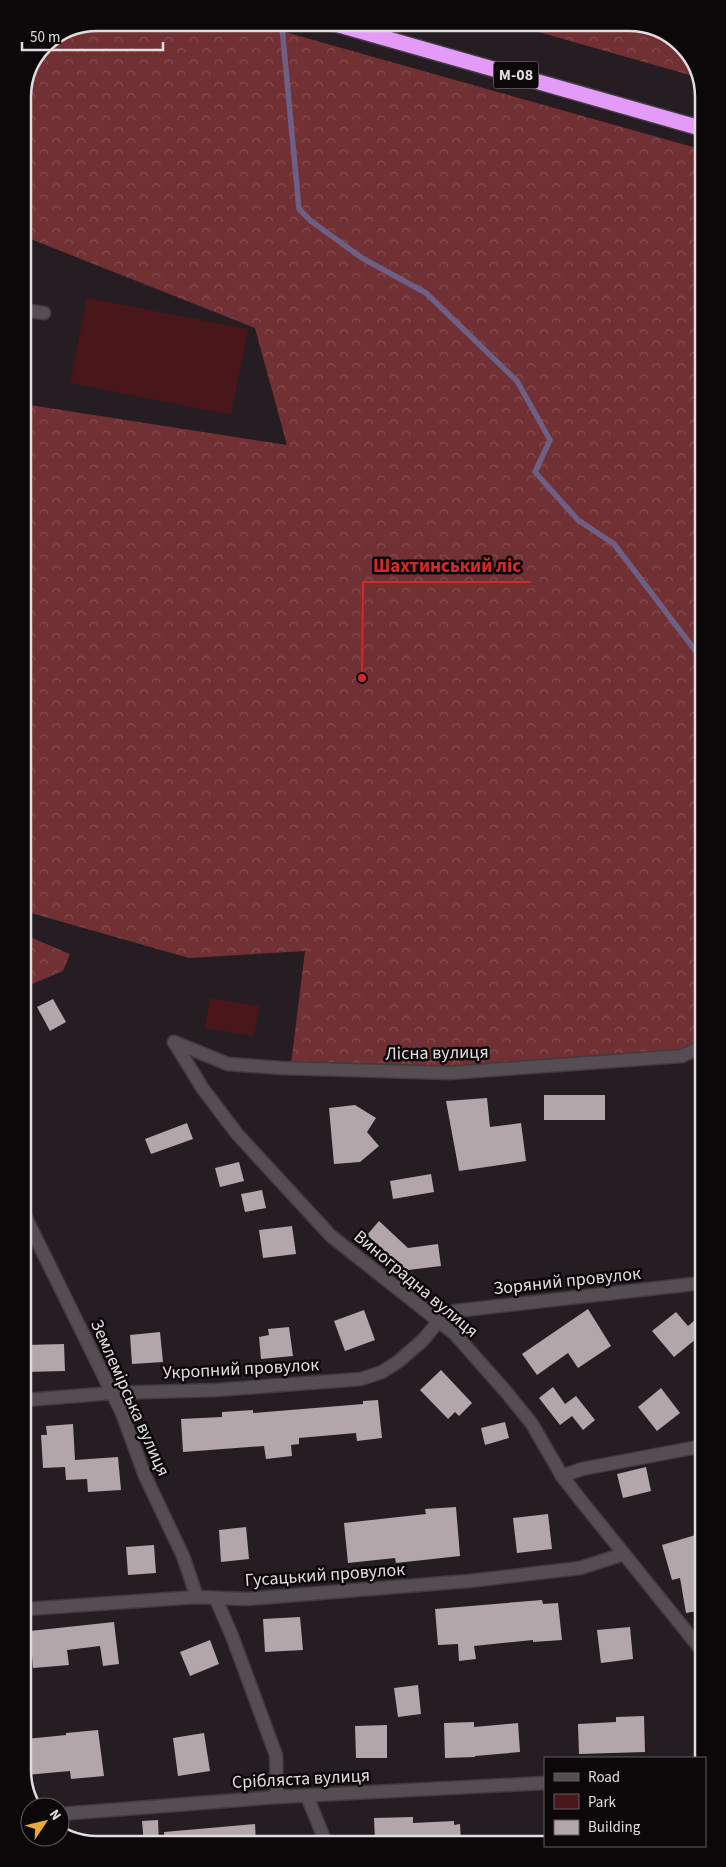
<svg xmlns="http://www.w3.org/2000/svg" width="726" height="1867" viewBox="0 0 726 1867" font-family="'Source Sans 3',sans-serif">
	<defs>
		<pattern id="forest-crowns" width="20" height="18" patternUnits="userSpaceOnUse" patternTransform="scale(1.25)"><rect width="20" height="18" fill="#713033"/><path d="M2 6a3 3 0 1 1 6 0M12 15a3 3 0 1 1 6 0" fill="none" stroke="#854d50"/></pattern>
	</defs>
	<rect width="100%" height="100%" fill="#251d22"/>
	<!-- green -->
	<g fill="#491619">
		<path d="M87 298 248 329 231 415 70 383Z"/>
		<path d="M210 998 259 1006 254 1036 205 1028Z"/>
	</g>
	<!-- forest -->
	<g fill="url(#forest-crowns)">
		<path d="M98 23H253L700 149 702 1045 618 1064 427 1074 291 1064 305 951 189 958 24 911 23 404 287 445 255 328 23 236V93L45 44Z"/>
		<path d="M507 23H634L674 38 700 74V78Z"/>
		<path d="M25 935 70 954 63 971 25 987Z"/>
	</g>
	<g fill="none" stroke-linecap="round" stroke-linejoin="round">
		<!-- stream -->
		<path stroke="#6e5f85" stroke-width="5.5" d="M282 27 299 209 311 221 362 258 426 293 517 381 550 440 535 472 578 520 614 544 701 658"/>
	</g>
	<!-- building -->
	<g fill="#b3a6aa">
		<path d="M53 999 66 1022 50 1031 37 1007Z"/>
		<rect x="544" y="1095" width="61" height="25"/>
		<path d="M487 1098 490 1127 521 1123 526 1161 459 1171 446 1101Z"/>
		<path d="M355 1105 376 1118 367 1132 379 1146 360 1162 334 1164 329 1108Z"/>
		<path d="M187 1123 193 1139 151 1154 145 1139Z"/>
		<path d="M239 1162 244 1181 220 1187 215 1168Z"/>
		<path d="M431 1174 434 1192 393 1199 390 1181Z"/>
		<path d="M262 1190 266 1208 245 1212 241 1194Z"/>
		<path d="M379 1221 408 1248 438 1244 441 1266 400 1271 398 1263 367 1235Z"/>
		<path d="M292 1226 296 1254 263 1258 259 1230Z"/>
		<path d="M588 1309 611 1346 578 1368 568 1353 537 1375 522 1354Z"/>
		<path d="M364 1310 375 1340 345 1351 334 1321Z"/>
		<path d="M676 1312 688 1326 702 1314V1334L674 1357 652 1331Z"/>
		<path d="M289 1327 293 1356 261 1359 259 1337 269 1335 268 1329Z"/>
		<path d="M160 1332 163 1362 132 1364 130 1335Z"/>
		<path d="M64 1344 65 1371 25 1372V1345Z"/>
		<path d="M441 1370 472 1403 459 1416 455 1412 448 1419 420 1390Z"/>
		<path d="M553 1387 565 1404 576 1396 595 1420 583 1430 572 1416 560 1425 539 1398Z"/>
		<path d="M661 1388 680 1413 657 1431 638 1407Z"/>
		<path d="M378 1400 382 1438 357 1441 356 1433 299 1438V1444L291 1445 292 1456 266 1459 264 1446 183 1452 181 1419 222 1417V1412L253 1410V1413L363 1404V1401Z"/>
		<path d="M505 1422 509 1438 485 1445 481 1428Z"/>
		<path d="M73 1424 75 1460 118 1457 121 1490 88 1492 87 1479 66 1480 65 1467 43 1468 41 1435H47L46 1426Z"/>
		<path d="M646 1467 651 1491 623 1498 617 1474Z"/>
		<path d="M456 1507 460 1556 396 1563 395 1558 348 1563 344 1523 426 1514 425 1509Z"/>
		<path d="M548 1514 552 1549 517 1553 513 1518Z"/>
		<path d="M246 1527 249 1559 221 1562 219 1530Z"/>
		<path d="M699 1534 703 1547V1610L686 1613 680 1578 672 1580 662 1545Z"/>
		<path d="M154 1545 156 1573 128 1575 126 1547Z"/>
		<path d="M542 1600 543 1604 558 1603 562 1640 533 1642V1640L474 1646 476 1659 459 1661 458 1644 438 1645 435 1609Z"/>
		<path d="M300 1617 303 1650 265 1652 263 1619Z"/>
		<path d="M114 1622 119 1664 103 1666 100 1646 67 1650 69 1665 33 1668 30 1631Z"/>
		<path d="M630 1627 633 1659 601 1663 597 1630Z"/>
		<path d="M210 1640 219 1664 190 1676 180 1652Z"/>
		<path d="M418 1685 421 1714 398 1717 394 1688Z"/>
		<path d="M644 1716 645 1752 579 1754 578 1724 616 1722V1717Z"/>
		<path d="M474 1722V1727L518 1723 520 1752 475 1756V1757L445 1758 444 1723Z"/>
		<path d="M387 1725V1758H356L355 1726Z"/>
		<path d="M98 1730 104 1776 71 1779 70 1771 26 1775V1739L66 1735V1733Z"/>
		<path d="M204 1733 210 1771 178 1776 173 1738Z"/>
		<path d="M413 1817V1823L454 1821V1825L460 1824 461 1842H375L374 1818Z"/>
		<path d="M158 1820 159 1844H144L142 1821Z"/>
		<path d="M255 1824 256 1843 165 1844 164 1832Z"/>
	</g>
	<g fill="none" stroke-linecap="round" stroke-linejoin="round">
		<!-- street casing -->
		<g stroke="#413a3e" stroke-width="15">
			<g id="street">
				<path d="M23 310 44 313"/>
				<path d="M174 1042 203 1089 238 1135 331 1236 455 1334 507 1393 532 1424 562 1476 579 1498 703 1652"/>
				<path d="M174 1042 228 1064 281 1068 450 1073 682 1056 702 1047"/>
				<path d="M25 1216 122 1413 145 1476 183 1556 197 1597"/>
				<path d="M26 1400 112 1393 216 1390 361 1379 382 1372 399 1361 423 1340 438 1322 455 1311 702 1283"/>
				<path d="M562 1476 582 1469 703 1446"/>
				<path d="M216 1599 232 1636 276 1755 277 1797"/>
				<path d="M26 1609 197 1597 246 1599 469 1581 580 1568 624 1554"/>
				<path d="M307 1796 326 1843"/>
				<path d="M60 1814 277 1797 545 1783"/>
			</g>
		</g>
		<!-- highway casing -->
		<g stroke="#413a3e" stroke-width="18">
			<path id="highway" d="M332 23 700 128"/>
		</g>
		<!-- street -->
		<use href="#street" stroke="#564d53" stroke-width="12"/>
		<!-- highway -->
		<use href="#highway" stroke="#e49bf8" stroke-width="15"/>
	</g>
	<g text-anchor="middle" dominant-baseline="central" stroke-width="5" stroke-linejoin="round" paint-order="stroke">
		<!-- shield labels -->
		<rect fill="#0c080a" stroke="#a19c9f" stroke-width="1" x="493.5" y="61.5" width="45" height="27" rx="4"/>
		<g font-size="16" font-weight="bold" fill="#e1dcdf">
			<text x="516" y="75">М-08</text>
		</g>
		<!-- street labels -->
		<g font-size="18" fill="#e1dcdf" stroke="#0c080a">
			<text transform="translate(437 1053) rotate(-1)">Лісна вулиця</text>
			<text transform="translate(567 1281) rotate(-6)">Зоряний провулок</text>
			<text transform="translate(416 1284) rotate(40)">Виноградна вулиця</text>
			<text transform="translate(241 1369) rotate(-3)">Укропний провулок</text>
			<text transform="translate(130 1398) rotate(66)">Землемірська вулиця</text>
			<text transform="translate(325 1575) rotate(-4)">Гусацький провулок</text>
			<text transform="translate(301 1779) rotate(-3)">Срібляста вулиця</text>
		</g>
	</g>
	<!-- crop -->
	<path d="M0 0H726V1867H0ZM97 31H629A66 66 0 0 1 695 97V1770A66 66 0 0 1 629 1836H97A66 66 0 0 1 31 1770V97A66 66 0 0 1 97 31Z" fill="#0c080a" fill-rule="evenodd"/>
	<path fill="none" stroke="#e1dcdf" stroke-width="2.5" d="M97 31H629A66 66 0 0 1 695 97V1770A66 66 0 0 1 629 1836H97A66 66 0 0 1 31 1770V97A66 66 0 0 1 97 31Z"/>
	<!-- callouts -->
	<path fill="none" stroke="#d62828" stroke-width="2" d="M362 678L363 582H531"/>
	<circle fill="#d62828" stroke="#0c080a" stroke-width="2" cx="362" cy="678" r="5"/>
	<g font-size="19" text-anchor="middle" font-weight="bold" fill="#d62828" stroke="#0c080a" stroke-width="5" stroke-linejoin="round" paint-order="stroke">
		<text x="447" y="572">Шахтинський ліс</text>
	</g>
	<!-- legend -->
	<rect x="544" y="1757" width="162" height="90" fill="#0c080a" stroke="#615d5f"/>
	<rect x="554" y="1773" width="25" height="8" fill="#564d53" stroke="#615d5f"/>
	<text x="588" y="1782" font-size="15" fill="#e1dcdf">Road</text>
	<rect x="554" y="1794" width="25" height="15" fill="#491619" stroke="#615d5f"/>
	<text x="588" y="1807" font-size="15" fill="#e1dcdf">Park</text>
	<rect x="554" y="1820" width="25" height="15" fill="#b3a6aa" stroke="#615d5f"/>
	<text x="588" y="1832" font-size="15" fill="#e1dcdf">Building</text>
	<!-- north arrow -->
	<g transform="translate(45 1822) rotate(55)"><circle r="24" fill="#0c080a" stroke="#615d5f"/>
	<path d="M0-4L9 19L0 12L-9 19Z" fill="#e6ac36"/>
	<text y="-8" font-size="14" font-weight="bold" text-anchor="middle" fill="#e1dcdf">N</text>
	</g>
	<!-- scale -->
	<path d="M22 42v8h141v-8" fill="none" stroke="#e1dcdf" stroke-width="2.5"/>
	<text x="30" y="42" font-size="15" fill="#e1dcdf" stroke="#0c080a" stroke-width="4" paint-order="stroke">50 m</text>
</svg>
